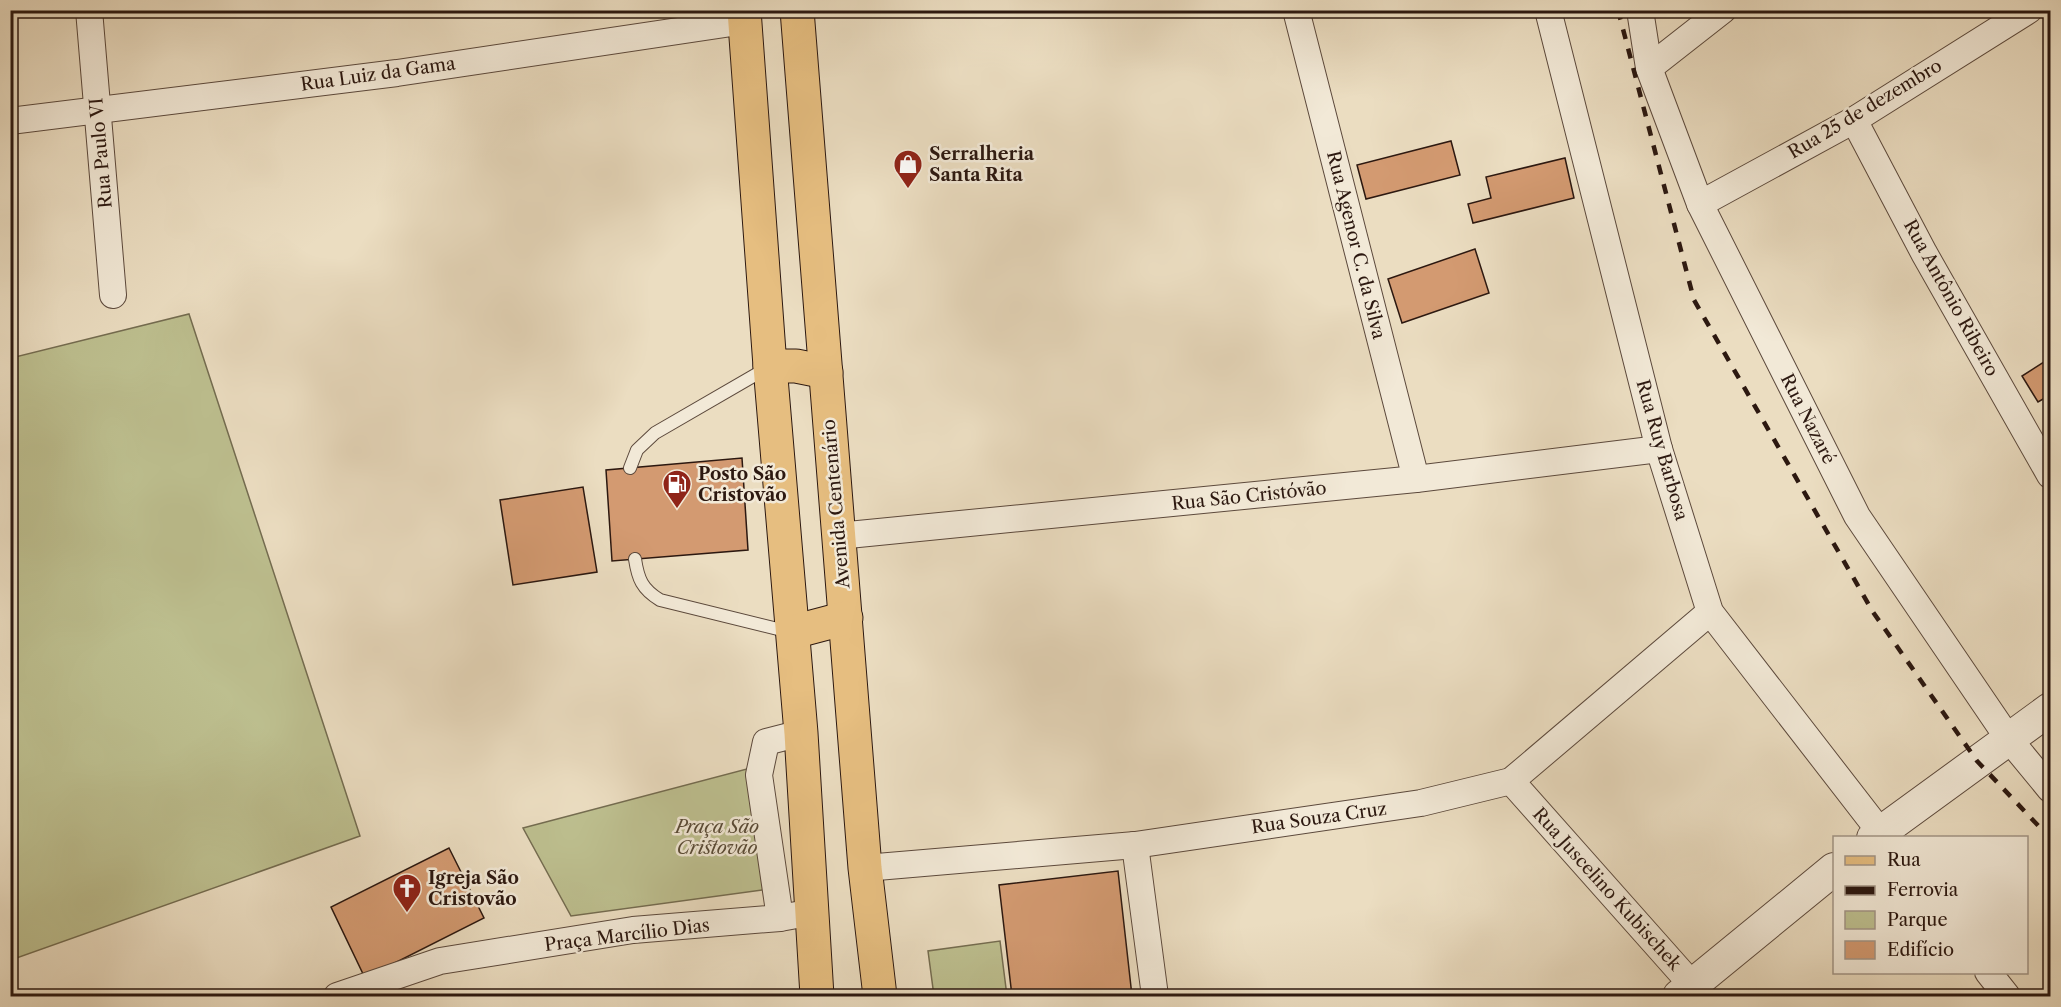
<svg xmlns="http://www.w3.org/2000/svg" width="2061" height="1007" viewBox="0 0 2061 1007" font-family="'Libre Caslon Text',serif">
	<rect width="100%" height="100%" fill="#ebddc1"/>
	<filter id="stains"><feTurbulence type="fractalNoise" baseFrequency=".00333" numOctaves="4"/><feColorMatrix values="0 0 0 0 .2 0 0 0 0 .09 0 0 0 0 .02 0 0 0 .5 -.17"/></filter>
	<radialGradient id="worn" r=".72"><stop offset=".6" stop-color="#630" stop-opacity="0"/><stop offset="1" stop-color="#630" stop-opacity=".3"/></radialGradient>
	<!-- green -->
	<g fill="#bdbf8f" stroke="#746c50" stroke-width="1.5">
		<path d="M189 314 360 836 11 960V358Z"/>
		<path d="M770 763 785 887 571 916 523 828Z"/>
		<path d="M1000 941 1007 996H934L928 951Z"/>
	</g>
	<!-- building -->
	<g fill="#d39a71" stroke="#2c1810" stroke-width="1.5">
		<path d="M1451 141 1460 175 1366 199 1357 165Z"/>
		<path d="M1565 158 1574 198 1473 223 1468 204 1491 198 1486 177Z"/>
		<path d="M1475 249 1489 293 1402 323 1388 279Z"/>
		<path d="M2050 358V395L2038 402 2022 376Z"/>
		<path d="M742 458 748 550 612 561 606 470Z"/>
		<path d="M583 487 597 572 513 585 500 500Z"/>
		<path d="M449 848 484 918 365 978 331 907Z"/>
		<path d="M1118 871 1132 996H1012L999 885Z"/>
	</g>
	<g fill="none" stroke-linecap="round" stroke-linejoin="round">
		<!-- service casing -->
		<g stroke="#5c493c" stroke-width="14">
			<g id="service">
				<path d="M630 468 637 450 655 433 769 367"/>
				<path d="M635 559C638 579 642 589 660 600L790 632"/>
			</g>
		</g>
		<!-- minor casing -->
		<g stroke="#5c493c" stroke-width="28">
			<g id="minor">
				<path d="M89 10 113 295"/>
				<path d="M1296 10 1416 479"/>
				<path d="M1548 10 1659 449 1710 612 1885 838"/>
				<path d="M1640 10 1649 68 1700 204 1857 516 2008 738 2050 789"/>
				<path d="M1649 68 1723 10"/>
				<path d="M1854 120 1924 253 2050 475"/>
				<path d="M10 121 397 73 745 21"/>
				<path d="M1700 204 1854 120 2029 10"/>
				<path d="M838 536 1416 479 1659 449"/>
				<path d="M1511 781 1702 996"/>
				<path d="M1135 845 1155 996"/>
				<path d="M865 868 1135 845 1421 803 1511 781 1710 612"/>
				<path d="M780 918 759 775 766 742 801 733"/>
				<path d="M1988 972 2007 996"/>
				<path d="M337 996 440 961 633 930 780 918 813 912"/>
			</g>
		</g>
		<!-- tertiary casing -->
		<g stroke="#5c493c" stroke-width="34">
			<g id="tertiary">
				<path d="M1873 838 2050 709"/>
				<path d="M1679 996 1834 869"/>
			</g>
		</g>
		<!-- primary casing -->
		<g stroke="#2c1810" stroke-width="35">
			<g id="primary">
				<path d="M744 10 770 366 801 733 817 996"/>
				<path d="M797 10 865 868 880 996"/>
				<path d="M770 366H796L826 372"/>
				<path d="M793 632 846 618"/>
			</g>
		</g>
		<!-- service -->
		<use href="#service" stroke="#f2e9d7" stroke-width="12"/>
		<!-- minor -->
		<use href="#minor" stroke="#f2e9d7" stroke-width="26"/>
		<!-- tertiary -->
		<use href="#tertiary" stroke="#f2e9d7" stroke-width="32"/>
		<!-- primary -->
		<use href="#primary" stroke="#e6be80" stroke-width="33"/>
		<!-- rail -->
		<path stroke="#2c1810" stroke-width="4.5" stroke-dasharray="10 10" stroke-linecap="butt" d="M1618 10 1694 300 1873 612 1977 761 2050 838"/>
	</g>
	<!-- icons -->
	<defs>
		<g id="shop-pin" transform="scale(1.5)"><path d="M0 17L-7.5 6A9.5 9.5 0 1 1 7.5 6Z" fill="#8f2418" stroke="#f2e9d7"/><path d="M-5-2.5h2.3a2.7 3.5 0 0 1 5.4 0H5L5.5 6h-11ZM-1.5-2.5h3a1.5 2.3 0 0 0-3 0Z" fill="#fff"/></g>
		<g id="fuel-pin" transform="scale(1.5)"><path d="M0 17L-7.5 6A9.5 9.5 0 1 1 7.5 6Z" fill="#8f2418" stroke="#f2e9d7"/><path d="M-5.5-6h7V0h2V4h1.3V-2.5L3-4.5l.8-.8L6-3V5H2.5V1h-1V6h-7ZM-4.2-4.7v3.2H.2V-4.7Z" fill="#fff"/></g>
		<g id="church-pin" transform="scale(1.5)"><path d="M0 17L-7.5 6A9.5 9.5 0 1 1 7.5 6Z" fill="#8f2418" stroke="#f2e9d7"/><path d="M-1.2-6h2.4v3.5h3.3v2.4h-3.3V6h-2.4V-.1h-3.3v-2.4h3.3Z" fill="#fff"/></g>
	</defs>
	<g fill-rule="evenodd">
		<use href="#shop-pin" x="908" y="164"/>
		<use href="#fuel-pin" x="677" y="484"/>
		<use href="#church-pin" x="407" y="888"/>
	</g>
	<g text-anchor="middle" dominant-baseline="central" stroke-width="5" stroke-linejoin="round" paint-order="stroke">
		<!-- street labels -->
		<g font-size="18" fill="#2c1810" stroke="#f2e9d7">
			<text transform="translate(378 74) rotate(-8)">Rua Luiz da Gama</text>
			<text transform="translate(1865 109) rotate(-31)">Rua 25 de dezembro</text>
			<text transform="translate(101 153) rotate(-95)">Rua Paulo VI</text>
			<text transform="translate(1356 245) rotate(76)">Rua Agenor C. da Silva</text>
			<text transform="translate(1951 298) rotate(61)">Rua Antônio Ribeiro</text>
			<text transform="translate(1808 419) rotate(63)">Rua Nazaré</text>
			<text transform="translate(1662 450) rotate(74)">Rua Ruy Barbosa</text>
			<text transform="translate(1249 496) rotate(-6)">Rua São Cristóvão</text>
			<text transform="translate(836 504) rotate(-95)">Avenida Centenário</text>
			<text transform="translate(1319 818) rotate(-8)">Rua Souza Cruz</text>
			<text transform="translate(1607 889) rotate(48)">Rua Juscelino Kubischek</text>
			<text transform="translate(627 935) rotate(-7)">Praça Marcílio Dias</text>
		</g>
		<!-- poi labels -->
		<g font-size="18" font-weight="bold" fill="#2c1810" stroke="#f2e9d7" text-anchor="start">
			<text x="929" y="154">Serralheria<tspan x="929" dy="21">Santa Rita</tspan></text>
			<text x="698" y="474">Posto São<tspan x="698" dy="21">Cristovão</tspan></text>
			<text x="428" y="878">Igreja São<tspan x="428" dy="21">Cristovão</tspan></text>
		</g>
		<!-- park labels -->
		<g font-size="18" font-style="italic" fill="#584a36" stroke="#f2e9d7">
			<text x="717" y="827">Praça São<tspan x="717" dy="21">Cristovão</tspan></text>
		</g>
	</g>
	<!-- margin -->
	<rect width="2061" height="1007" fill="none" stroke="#ebddc1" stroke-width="36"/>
	<rect x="12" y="12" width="2037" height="983" fill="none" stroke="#2c1810" stroke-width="3"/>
	<rect x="18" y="18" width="2025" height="971" fill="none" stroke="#2c1810" stroke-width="1.5"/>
	<!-- legend -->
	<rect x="1833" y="836" width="195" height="138" fill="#f2e9d7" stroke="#a39587" stroke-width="1.5"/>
	<rect x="1845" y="856" width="30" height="9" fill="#e6be80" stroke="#a39587" stroke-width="1.5"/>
	<text x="1887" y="866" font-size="18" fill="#2c1810">Rua</text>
	<rect x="1845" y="886" width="30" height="9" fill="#2c1810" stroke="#a39587" stroke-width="1.5"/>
	<text x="1887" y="896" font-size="18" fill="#2c1810">Ferrovia</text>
	<rect x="1845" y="911" width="30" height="18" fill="#bdbf8f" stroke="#a39587" stroke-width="1.5"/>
	<text x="1887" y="926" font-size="18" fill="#2c1810">Parque</text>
	<rect x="1845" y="941" width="30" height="18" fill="#d39a71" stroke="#a39587" stroke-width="1.5"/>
	<text x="1887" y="956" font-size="18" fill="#2c1810">Edifício</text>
	<rect width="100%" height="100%" filter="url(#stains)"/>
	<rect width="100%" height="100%" fill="url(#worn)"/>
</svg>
